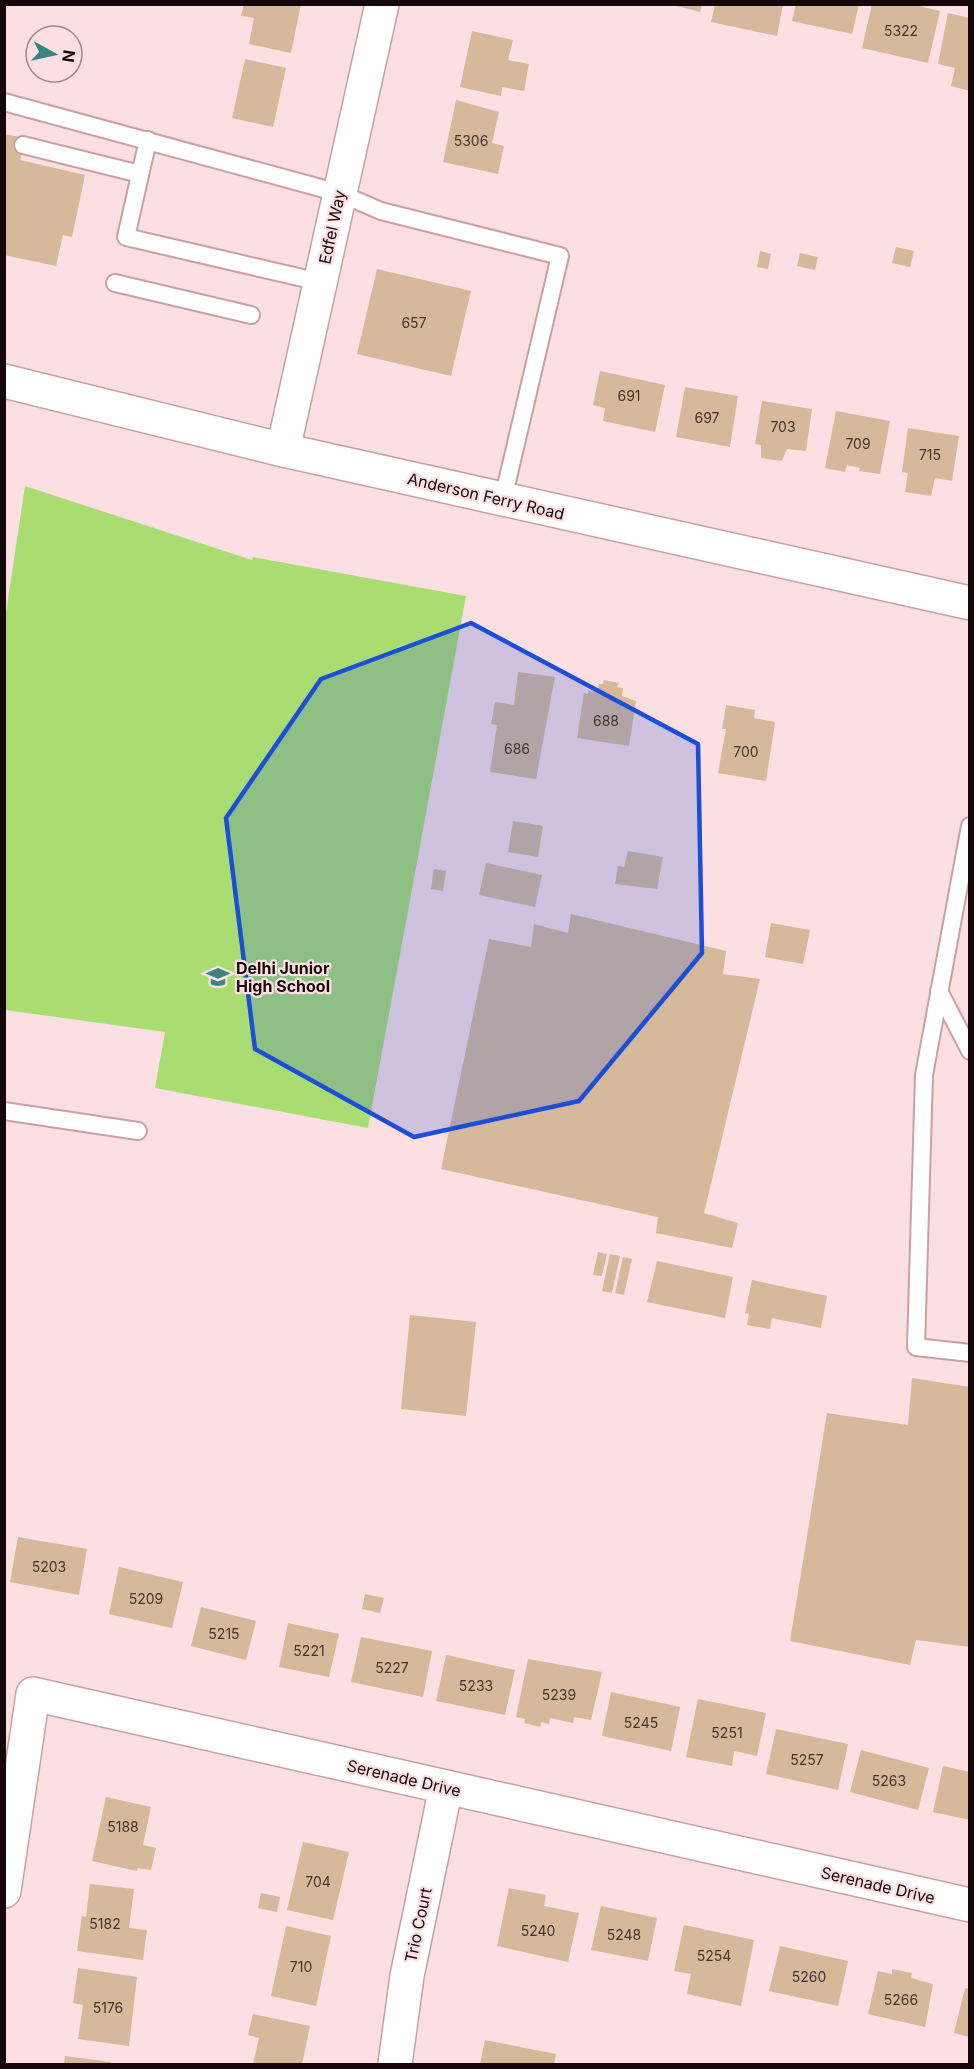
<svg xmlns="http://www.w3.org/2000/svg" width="974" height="2069" viewBox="0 0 974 2069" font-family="Inter,sans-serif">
	<rect width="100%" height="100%" fill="#fbdfe2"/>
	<!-- pitch -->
	<path fill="#aadd71" d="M25 486 252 560 253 557 466 596 368 1128 155 1088 165 1032 5 1010V619Z"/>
	<!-- building -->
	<g fill="#d5b99a">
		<path d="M244 4H301L291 53 249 44 254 18 241 16Z"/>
		<path d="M670 4H702L700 12Z"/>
		<path d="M715 4H783L777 36 711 22Z"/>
		<path d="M796 4H859L852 34 792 21Z"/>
		<path d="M872 4H910L940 11 928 63 862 48Z"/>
		<path d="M948 13 970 18V91L951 86 955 68 938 64Z"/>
		<path d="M472 31 513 40 508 60 529 64 524 91 502 87 501 96 460 87Z"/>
		<path d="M245 59 286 68 273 127 232 118Z"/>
		<path d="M456 100 499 112 492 143 504 146 498 174 443 162Z"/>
		<path d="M4 134 25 138 20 160 85 175 72 237 63 235 56 266 4 255Z"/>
		<path d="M896 247 914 251 910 267 892 263Z"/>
		<path d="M760 251 771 254 768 269 757 267Z"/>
		<path d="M800 253 818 257 815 270 797 266Z"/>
		<path d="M377 269 471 291 451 376 357 354Z"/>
		<path d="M600 371 665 385 655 432 603 421 605 408 593 405Z"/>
		<path d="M685 387 738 396 730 447 676 437Z"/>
		<path d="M762 401 812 409 806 451 787 449 782 461 761 458V445L755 444Z"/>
		<path d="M836 411 890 421 880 474 859 471 860 468 847 465 845 472 825 468Z"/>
		<path d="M908 428 959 436 952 481 935 478 931 496 905 492 908 473 902 472Z"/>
		<path d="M518 672 555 677 536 779 490 772 497 725 491 724 495 702 514 705Z"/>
		<path d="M604 680 619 683 617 687 623 688 622 696 636 701 629 746 577 738 584 693 588 694V691L597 692 599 684H603Z"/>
		<path d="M726 705 755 710 754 718 775 722 766 781 718 773 726 729H722Z"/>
		<path d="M513 821 543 826 538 857 508 852Z"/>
		<path d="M628 851 663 857 657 889 615 884 618 866 624 867Z"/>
		<path d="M486 863 542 875 535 907 479 895Z"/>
		<path d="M434 869 446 871 443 891 431 889Z"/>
		<path d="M571 914 726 951 723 974 760 979 704 1213 738 1223 732 1248 656 1233 658 1217 441 1169 489 939 531 947 534 924 568 933Z"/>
		<path d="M771 923 810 930 803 964 765 957Z"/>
		<path d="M598 1252 607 1254 602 1276 593 1275Z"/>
		<path d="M610 1254 620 1256 612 1293 602 1291Z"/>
		<path d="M623 1257 632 1259 624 1295 615 1293Z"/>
		<path d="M657 1261 733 1277 725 1318 647 1302Z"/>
		<path d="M752 1280 827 1296 821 1328 772 1318 770 1329 747 1325 749 1314 745 1313Z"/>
		<path d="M410 1315 476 1322 466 1416 401 1409Z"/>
		<path d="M912 1378 970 1387V1647L916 1640 910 1665 790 1641 827 1413 908 1425Z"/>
		<path d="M18 1537 87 1549 79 1595 10 1582Z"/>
		<path d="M119 1567 183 1582 172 1628 109 1614Z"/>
		<path d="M365 1594 384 1598 380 1613 362 1609Z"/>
		<path d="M201 1607 256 1621 246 1660 191 1646Z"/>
		<path d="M288 1623 339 1634 329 1677 279 1667Z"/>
		<path d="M361 1637 432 1651 423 1697 351 1682Z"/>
		<path d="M446 1655 515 1670 505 1715 436 1701Z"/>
		<path d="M528 1659 602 1672 591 1720 574 1717 573 1723 550 1718 549 1724 541 1722 540 1727 524 1723 525 1719 516 1717Z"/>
		<path d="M611 1692 680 1707 671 1751 602 1736Z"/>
		<path d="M698 1699 766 1713 757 1756 734 1751 732 1766 686 1757Z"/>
		<path d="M776 1729 848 1744 838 1790 766 1774Z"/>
		<path d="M861 1750 929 1768 918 1810 850 1792Z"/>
		<path d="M943 1766 970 1772V1820L933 1812Z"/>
		<path d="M106 1797 151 1807 143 1845 156 1848 151 1870 138 1868 137 1871 92 1861Z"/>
		<path d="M303 1842 349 1852 333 1920 287 1910Z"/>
		<path d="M90 1884 134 1889 129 1928 147 1930 143 1960 77 1951 82 1916 86 1917Z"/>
		<path d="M509 1888 546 1895 544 1906 579 1913 568 1962 497 1946Z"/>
		<path d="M261 1893 280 1897 277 1912 258 1908Z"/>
		<path d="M601 1906 657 1918 648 1961 591 1950Z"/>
		<path d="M684 1925 754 1940 741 2006 687 1994 691 1974 674 1971Z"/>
		<path d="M286 1926 331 1936 316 2006 271 1996Z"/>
		<path d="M780 1946 848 1961 838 2006 769 1991Z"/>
		<path d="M78 1968 137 1977 129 2046 78 2039 83 2005 73 2003Z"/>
		<path d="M892 1969 912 1973 911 1978 933 1984 925 2027 868 2014 878 1971 892 1974Z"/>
		<path d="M965 1988 970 1989V2037L954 2033Z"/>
		<path d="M253 2014 310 2026 302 2064H253L259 2038 248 2035Z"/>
		<path d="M485 2040 556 2054 554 2064H480Z"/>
		<path d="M65 2056 111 2062 110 2064H64Z"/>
	</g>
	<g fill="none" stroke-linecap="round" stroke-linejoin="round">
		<!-- service casing -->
		<g stroke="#cba0a5" stroke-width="20">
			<g id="service">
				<path d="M4 102 339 193 381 211 560 256 503 499"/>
				<path d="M148 140 126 237 320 282"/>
				<path d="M23 145 140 174"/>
				<path d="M115 283 251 315"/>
				<path d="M970 826 924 1075 916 1347 970 1353"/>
				<path d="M939 991 970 1051"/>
				<path d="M4 1111 138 1131"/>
			</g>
		</g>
		<!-- minor casing -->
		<g stroke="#cba0a5" stroke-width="36">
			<g id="minor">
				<path d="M283 450 382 4"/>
				<path d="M4 1891 33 1694 970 1905"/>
				<path d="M395 2064 407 1976 446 1787"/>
			</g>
		</g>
		<!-- tertiary casing -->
		<g stroke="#cba0a5" stroke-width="36">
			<path id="tertiary" d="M4 381 283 450 970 603"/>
		</g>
		<!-- service -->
		<use href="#service" stroke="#fff" stroke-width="16"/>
		<!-- minor -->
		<use href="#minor" stroke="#fff" stroke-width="33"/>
		<!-- tertiary -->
		<use href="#tertiary" stroke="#fff" stroke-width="33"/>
	</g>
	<!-- marked area -->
	<path fill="#1d4ed8" fill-opacity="0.2" stroke="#1d4ed8" stroke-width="4.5" stroke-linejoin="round" d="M471 623 698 744 702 953 579 1101 414 1137 255 1049 226 818 321 679Z"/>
	<!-- icons -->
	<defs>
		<g id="school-bare" transform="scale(1.8)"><path d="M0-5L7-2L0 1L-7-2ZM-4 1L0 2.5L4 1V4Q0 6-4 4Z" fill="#3c847f" stroke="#fbdfe2" stroke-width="2.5" paint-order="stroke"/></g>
	</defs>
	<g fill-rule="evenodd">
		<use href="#school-bare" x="218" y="977"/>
	</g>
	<g text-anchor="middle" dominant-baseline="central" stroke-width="4.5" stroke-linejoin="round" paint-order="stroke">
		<!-- number labels -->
		<g font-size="14" fill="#45342d">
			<text x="901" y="30">5322</text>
			<text x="471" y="140">5306</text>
			<text x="414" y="322">657</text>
			<text x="629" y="395">691</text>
			<text x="707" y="417">697</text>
			<text x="783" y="426">703</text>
			<text x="858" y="443">709</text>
			<text x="930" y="454">715</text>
			<text x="606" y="720">688</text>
			<text x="517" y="748">686</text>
			<text x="746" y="751">700</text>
			<text x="49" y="1566">5203</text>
			<text x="146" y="1598">5209</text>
			<text x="224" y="1633">5215</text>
			<text x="309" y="1650">5221</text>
			<text x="392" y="1667">5227</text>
			<text x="476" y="1685">5233</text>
			<text x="559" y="1694">5239</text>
			<text x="641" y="1722">5245</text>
			<text x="727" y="1732">5251</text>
			<text x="807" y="1759">5257</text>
			<text x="889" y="1780">5263</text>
			<text x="123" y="1826">5188</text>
			<text x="318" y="1881">704</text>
			<text x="105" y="1923">5182</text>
			<text x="538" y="1930">5240</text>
			<text x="624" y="1934">5248</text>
			<text x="714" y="1955">5254</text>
			<text x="301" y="1966">710</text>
			<text x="809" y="1976">5260</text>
			<text x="901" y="1999">5266</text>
			<text x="108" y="2007">5176</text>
		</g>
		<!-- street labels -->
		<g font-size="16" fill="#150709" stroke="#fbdfe2">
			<text transform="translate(332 227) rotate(-78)">Edfel Way</text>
			<text transform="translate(486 496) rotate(13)">Anderson Ferry Road</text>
			<text transform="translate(404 1778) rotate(13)">Serenade Drive</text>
			<text transform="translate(878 1885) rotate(13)">Serenade Drive</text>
			<text transform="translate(418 1925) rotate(-78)">Trio Court</text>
		</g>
		<!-- poi labels -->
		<g font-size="16" font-weight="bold" fill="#150709" stroke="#fbdfe2" text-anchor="start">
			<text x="236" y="968">Delhi Junior<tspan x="236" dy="18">High School</tspan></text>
		</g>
	</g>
	<!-- border -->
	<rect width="974" height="2069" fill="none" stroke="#150709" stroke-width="12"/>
	<!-- north arrow -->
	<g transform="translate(54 54) rotate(98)"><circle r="28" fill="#fbdfe2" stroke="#9f898b" stroke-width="1.5"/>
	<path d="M0-4.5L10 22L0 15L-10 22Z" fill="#3c847f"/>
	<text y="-9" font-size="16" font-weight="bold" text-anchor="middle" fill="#150709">N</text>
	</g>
</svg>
